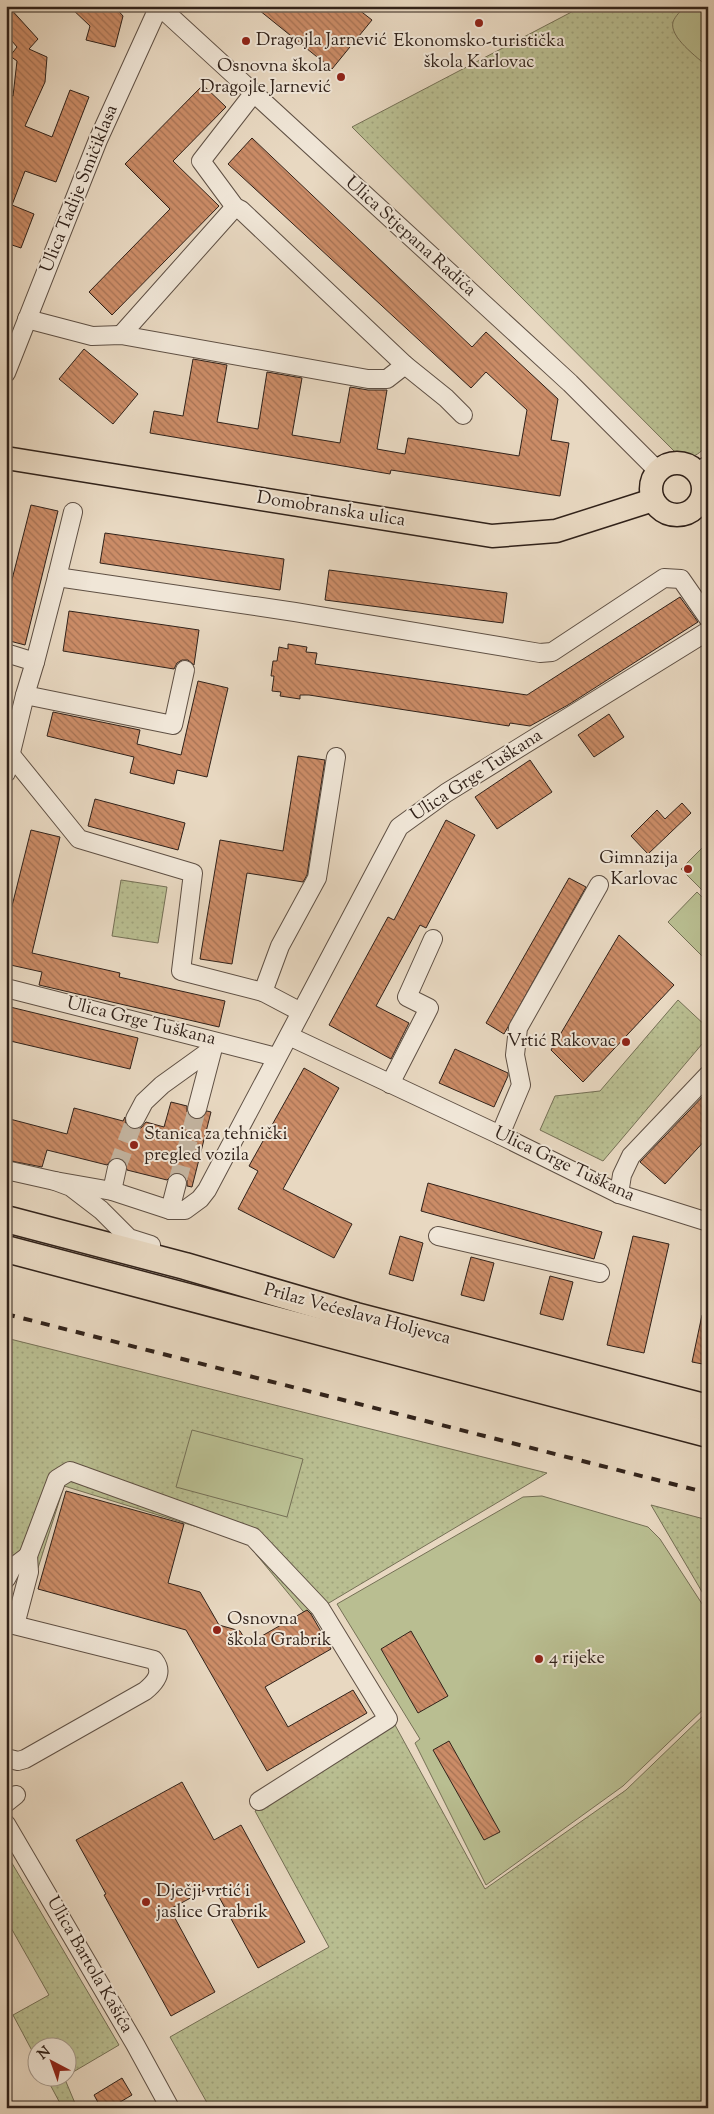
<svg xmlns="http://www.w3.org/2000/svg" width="714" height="2114" viewBox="0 0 714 2114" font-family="'Sorts Mill Goudy',serif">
	<defs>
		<pattern id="grass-dots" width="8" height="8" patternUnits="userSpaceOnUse" patternTransform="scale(1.25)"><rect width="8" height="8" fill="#b9be91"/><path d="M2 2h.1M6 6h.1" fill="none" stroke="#a0a37c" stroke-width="1.8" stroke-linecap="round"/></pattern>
		<pattern id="building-back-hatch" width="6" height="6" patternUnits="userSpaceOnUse" patternTransform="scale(1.25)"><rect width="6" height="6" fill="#cb8c67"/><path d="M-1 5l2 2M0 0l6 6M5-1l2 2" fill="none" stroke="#a57254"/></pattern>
	</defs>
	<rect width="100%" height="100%" fill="#e8d8c1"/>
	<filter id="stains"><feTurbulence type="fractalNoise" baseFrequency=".004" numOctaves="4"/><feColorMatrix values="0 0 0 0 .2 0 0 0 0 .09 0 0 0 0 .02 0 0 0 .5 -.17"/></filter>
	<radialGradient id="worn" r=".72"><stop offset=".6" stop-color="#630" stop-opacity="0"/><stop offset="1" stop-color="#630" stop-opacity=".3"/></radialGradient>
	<!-- grass -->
	<g fill="url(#grass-dots)" stroke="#757056">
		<path d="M583 6H708V445C695 457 690 462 674 451L352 127Z"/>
		<path d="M121 880 167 887 158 943 112 936Z"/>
		<path d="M678 1000 708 1028V1037L603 1161 540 1130 555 1096 600 1091Z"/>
		<path d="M6 1338 547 1473 307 1616 246 1542 64 1486 38 1568 6 1562Z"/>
		<path d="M651 1505 708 1520V1602Z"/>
		<path d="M708 1711V2108H210L170 2037 329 1947 255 1811 395 1725 485 1889 626 1790Z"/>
		<path d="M6 1853 119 2045 68 2075V2046H38L37 2060 13 2015 49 1995 6 1919Z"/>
		<path d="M46 2077H64L77 2108H60L61 2105Z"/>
	</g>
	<!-- pitch -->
	<g fill="#b9be91" stroke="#757056">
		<path d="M685 6H708V67C697 57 669 37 673 22 675 16 681 11 685 6Z"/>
		<path d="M708 842V896L681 869Z"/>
		<path d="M697 892 708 903V962L668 922Z"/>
		<path d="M192 1430 303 1459 287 1517 176 1487Z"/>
		<path d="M542 1496 648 1527 660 1539 708 1613V1705L623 1786 486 1885 415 1743 420 1739 337 1604 523 1497Z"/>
	</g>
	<!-- building -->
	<g fill="url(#building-back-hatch)" stroke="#31221a">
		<path d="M6 6H8L38 39 29 49 47 57 45 82 25 126 52 137 70 90 89 97 56 182 25 171 12 205 34 214 21 248 6 243V123L11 113 6 111V93L13 96 17 61 10 56 17 47 6 34Z"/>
		<path d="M69 6H114L123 16 115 47 86 40 90 26Z"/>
		<path d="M254 6H354L372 20 332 69Z"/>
		<path d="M203 85 226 107 173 161 219 206 112 315 89 292 170 209 125 164Z"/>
		<path d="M252 138 472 347 486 332 558 399 551 440 569 443 560 496 391 470 390 474 150 433 154 411 183 416 193 359 227 365 217 422 258 429 267 372 302 378 292 435 340 443 350 387 368 390H387L377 449 405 454 408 438 519 456 527 410 486 372 471 388 228 164Z"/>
		<path d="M84 349 138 394 113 424 59 379Z"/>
		<path d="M31 505 58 511 25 645 6 640V603Z"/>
		<path d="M105 533 284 559 280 590 100 563Z"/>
		<path d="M329 570 507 593 503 623 325 600Z"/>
		<path d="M680 597 698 622 568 705 530 726 510 723 509 726 309 695H300V699L280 696 281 692 272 691 274 676H271L273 661H277L279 647 288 649V644L307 647 306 652 317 653 315 664 527 695Z"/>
		<path d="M69 611 199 630 194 665 188 660H182L177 663 174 669 63 651Z"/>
		<path d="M198 681 228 688 207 777 177 770 174 784 130 773 134 757 47 736 53 712 140 730 137 744 181 755Z"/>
		<path d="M609 714 624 737 594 757 578 735Z"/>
		<path d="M298 756 325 760 307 875 303 882 247 873 232 964 200 959 220 840 283 851Z"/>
		<path d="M530 760 552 792 497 829 475 797Z"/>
		<path d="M95 799 185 823 178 850 88 826Z"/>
		<path d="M682 803 691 813 648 854 631 836 657 810 665 819Z"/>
		<path d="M446 820 475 835 426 928 420 925 376 1006 409 1023 391 1059 329 1025 388 917 394 920Z"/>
		<path d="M31 830 60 837 32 953 120 973 119 977 225 1001 219 1027 39 985 42 972 6 964V930Z"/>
		<path d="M569 878 586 887 504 1034 486 1023Z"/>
		<path d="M619 935 674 985 583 1082 551 1050Z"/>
		<path d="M6 1006 138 1038 130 1069 6 1040Z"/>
		<path d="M455 1049 508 1073V1076L494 1107 439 1083Z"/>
		<path d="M304 1068 339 1088 283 1189 352 1224 334 1258 238 1209 258 1171 249 1166Z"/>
		<path d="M708 1091V1137L665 1184 640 1162Z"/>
		<path d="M171 1102 187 1106V1112L194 1119H200L207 1111 211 1112 192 1187 187 1186V1180L180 1173H174L167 1180 127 1170 124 1161 119 1158H113L107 1165 47 1150 42 1167 6 1160V1118L67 1134 74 1108 123 1121 125 1117 126 1125 135 1130 141 1128 146 1122 164 1127Z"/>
		<path d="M428 1183 602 1232 594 1259 421 1211Z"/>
		<path d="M400 1236 423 1243 413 1281 389 1274Z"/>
		<path d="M633 1236 669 1244 644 1353 607 1345Z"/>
		<path d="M471 1257 494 1263 484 1301 461 1295Z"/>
		<path d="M550 1276 573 1282 563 1320 540 1314Z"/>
		<path d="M702 1315 708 1316V1365L692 1362Z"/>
		<path d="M66 1491 184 1524 168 1583 200 1592 219 1625 240 1631 248 1644 307 1610 311 1614 331 1649 265 1687 288 1727 353 1690 367 1713 267 1771 186 1630 38 1589Z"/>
		<path d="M411 1631 448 1696 418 1713 381 1649Z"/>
		<path d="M449 1741 500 1832 484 1840 433 1750Z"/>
		<path d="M182 1782 214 1840 241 1825 305 1942 258 1968 213 1886 170 1909 215 1992 171 2016 104 1895 106 1894 76 1840Z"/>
		<path d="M122 2078 132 2095 110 2108H101L94 2095Z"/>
	</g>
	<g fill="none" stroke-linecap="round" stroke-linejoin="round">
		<!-- minor-tunnel -->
		<g stroke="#c3b4a0" stroke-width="18" stroke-dasharray="18 9" stroke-linecap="butt">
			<path d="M117 1168 135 1119"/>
			<path d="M177 1183 197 1109"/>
		</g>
		<!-- minor casing -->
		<g stroke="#5f5044" stroke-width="20">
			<g id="minor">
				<path d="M159 6 570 383 658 471"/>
				<path d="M253 94 201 161 235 207 241 210 405 365 446 398 463 415"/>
				<path d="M27 319 92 336 121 335 368 379H387L405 365"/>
				<path d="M121 335 235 207"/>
				<path d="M6 373 98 140 159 6"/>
				<path d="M698 472 708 465"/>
				<path d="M73 512 57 577 295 612 540 653 552 652 664 578 681 579 708 618"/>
				<path d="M6 653 35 662 25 695 6 773"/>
				<path d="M35 662 57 577"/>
				<path d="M25 695 173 725 185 670"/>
				<path d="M11 755 79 839 193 873 181 971 263 992 301 1012"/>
				<path d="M6 988 276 1057"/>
				<path d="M263 992 280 946 317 878 336 757"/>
				<path d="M289 1036 500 1135 619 1194 708 1222"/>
				<path d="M390 1084 429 1008 407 997 433 939"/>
				<path d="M197 1109 214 1044"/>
				<path d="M135 1119 144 1102 162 1085 212 1049"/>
				<path d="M500 1135 521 1085 515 1055 518 1028 599 885"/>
				<path d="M6 1170 55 1181 71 1187 101 1210 129 1238 151 1245"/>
				<path d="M55 1181 112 1191 170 1210H185L200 1199 207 1190 399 827 446 793 708 631"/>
				<path d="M112 1191 117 1168"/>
				<path d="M619 1194 622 1175 631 1156 708 1075"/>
				<path d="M170 1210 177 1183"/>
				<path d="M438 1236 600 1273"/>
				<path d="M6 1579 12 1568 28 1556"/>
				<path d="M6 1623 154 1660C164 1673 155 1683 145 1691L25 1759 18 1761 6 1758"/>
				<path d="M15 1625 29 1572 28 1556 57 1479 70 1471 253 1537 320 1608 388 1719 259 1801"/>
				<path d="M6 1803 16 1795"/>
				<path d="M6 1824 135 2044 170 2108"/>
			</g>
		</g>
		<!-- major casing -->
		<g stroke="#31221a" stroke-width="25">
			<g id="major">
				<path d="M6 458 492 536 556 531 653 500"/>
				<circle cx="677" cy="489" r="26"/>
			</g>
		</g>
		<!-- highway casing -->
		<g stroke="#31221a" stroke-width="29">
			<g id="highway">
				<path d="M6 1219 185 1266 356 1316 708 1408"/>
				<path d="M6 1249 708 1434"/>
			</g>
		</g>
		<!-- minor -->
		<use href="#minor" stroke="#f0e6d7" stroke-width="18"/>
		<!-- major -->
		<use href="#major" stroke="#e8d8c1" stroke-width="22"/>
		<!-- highway -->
		<use href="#highway" stroke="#e8d8c1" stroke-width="26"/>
		<!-- rail -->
		<path stroke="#31221a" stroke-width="4" stroke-dasharray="9 9" stroke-linecap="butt" d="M6 1314 708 1493"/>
	</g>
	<!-- markers -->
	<g fill="#8f2418" stroke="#f0e6d7" stroke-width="2">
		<circle cx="479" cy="23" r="5"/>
		<circle cx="246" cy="41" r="5"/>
		<circle cx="341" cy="77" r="5"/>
		<circle cx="688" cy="869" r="5"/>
		<circle cx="626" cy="1042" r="5"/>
		<circle cx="134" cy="1145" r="5"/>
		<circle cx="217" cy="1630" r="5"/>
		<circle cx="539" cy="1659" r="5"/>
		<circle cx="146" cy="1902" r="5"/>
	</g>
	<g text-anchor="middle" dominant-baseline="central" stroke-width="4" stroke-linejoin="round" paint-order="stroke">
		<!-- poi labels -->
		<g font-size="18" fill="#31221a" stroke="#f0e6d7" text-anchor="start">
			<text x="256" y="41">Dragojla Jarnević</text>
			<text x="479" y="42" text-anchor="middle">Ekonomsko-turistička<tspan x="479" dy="21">škola Karlovac</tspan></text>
			<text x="331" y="67" text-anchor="end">Osnovna škola<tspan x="331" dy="21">Dragojle Jarnević</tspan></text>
			<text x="678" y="859" text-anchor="end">Gimnazija<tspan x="678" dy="21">Karlovac</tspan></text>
			<text x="616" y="1042" text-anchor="end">Vrtić Rakovac</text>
			<text x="144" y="1135">Stanica za tehnički<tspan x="144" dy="21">pregled vozila</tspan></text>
			<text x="227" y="1620">Osnovna<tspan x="227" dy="21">škola Grabrik</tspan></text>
			<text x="549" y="1659">4 rijeke</text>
			<text x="156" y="1892">Dječji vrtić i<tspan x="156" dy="21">jaslice Grabrik</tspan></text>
		</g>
		<!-- street labels -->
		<g font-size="18" fill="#31221a" stroke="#f0e6d7">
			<text transform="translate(80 189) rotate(-68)">Ulica Tadije Smičiklasa</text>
			<text transform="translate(410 237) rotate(42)">Ulica Stjepana Radića</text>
			<text transform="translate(331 510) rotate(9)">Domobranska ulica</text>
			<text transform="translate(477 776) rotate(-33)">Ulica Grge Tuškana</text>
			<text transform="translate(141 1022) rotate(14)">Ulica Grge Tuškana</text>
			<text transform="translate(564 1165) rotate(25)">Ulica Grge Tuškana</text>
			<text transform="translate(357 1315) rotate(15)">Prilaz Većeslava Holjevca</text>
			<text transform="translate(89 1965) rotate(60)">Ulica Bartola Kašića</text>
		</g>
	</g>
	<!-- margin -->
	<rect width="714" height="2114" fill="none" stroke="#e8d8c1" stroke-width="25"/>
	<rect x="8" y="8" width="699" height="2099" fill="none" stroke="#31221a" stroke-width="2.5"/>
	<rect x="12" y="12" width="689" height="2089" fill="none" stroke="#31221a"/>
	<!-- north arrow -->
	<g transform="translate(52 2062) rotate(319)"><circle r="24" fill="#f0e6d7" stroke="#a4988b"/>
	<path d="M0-4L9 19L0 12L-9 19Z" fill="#8f2418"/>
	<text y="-8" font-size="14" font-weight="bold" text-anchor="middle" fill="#31221a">N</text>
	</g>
	<rect width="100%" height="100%" filter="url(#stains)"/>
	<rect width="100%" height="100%" fill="url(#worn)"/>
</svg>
